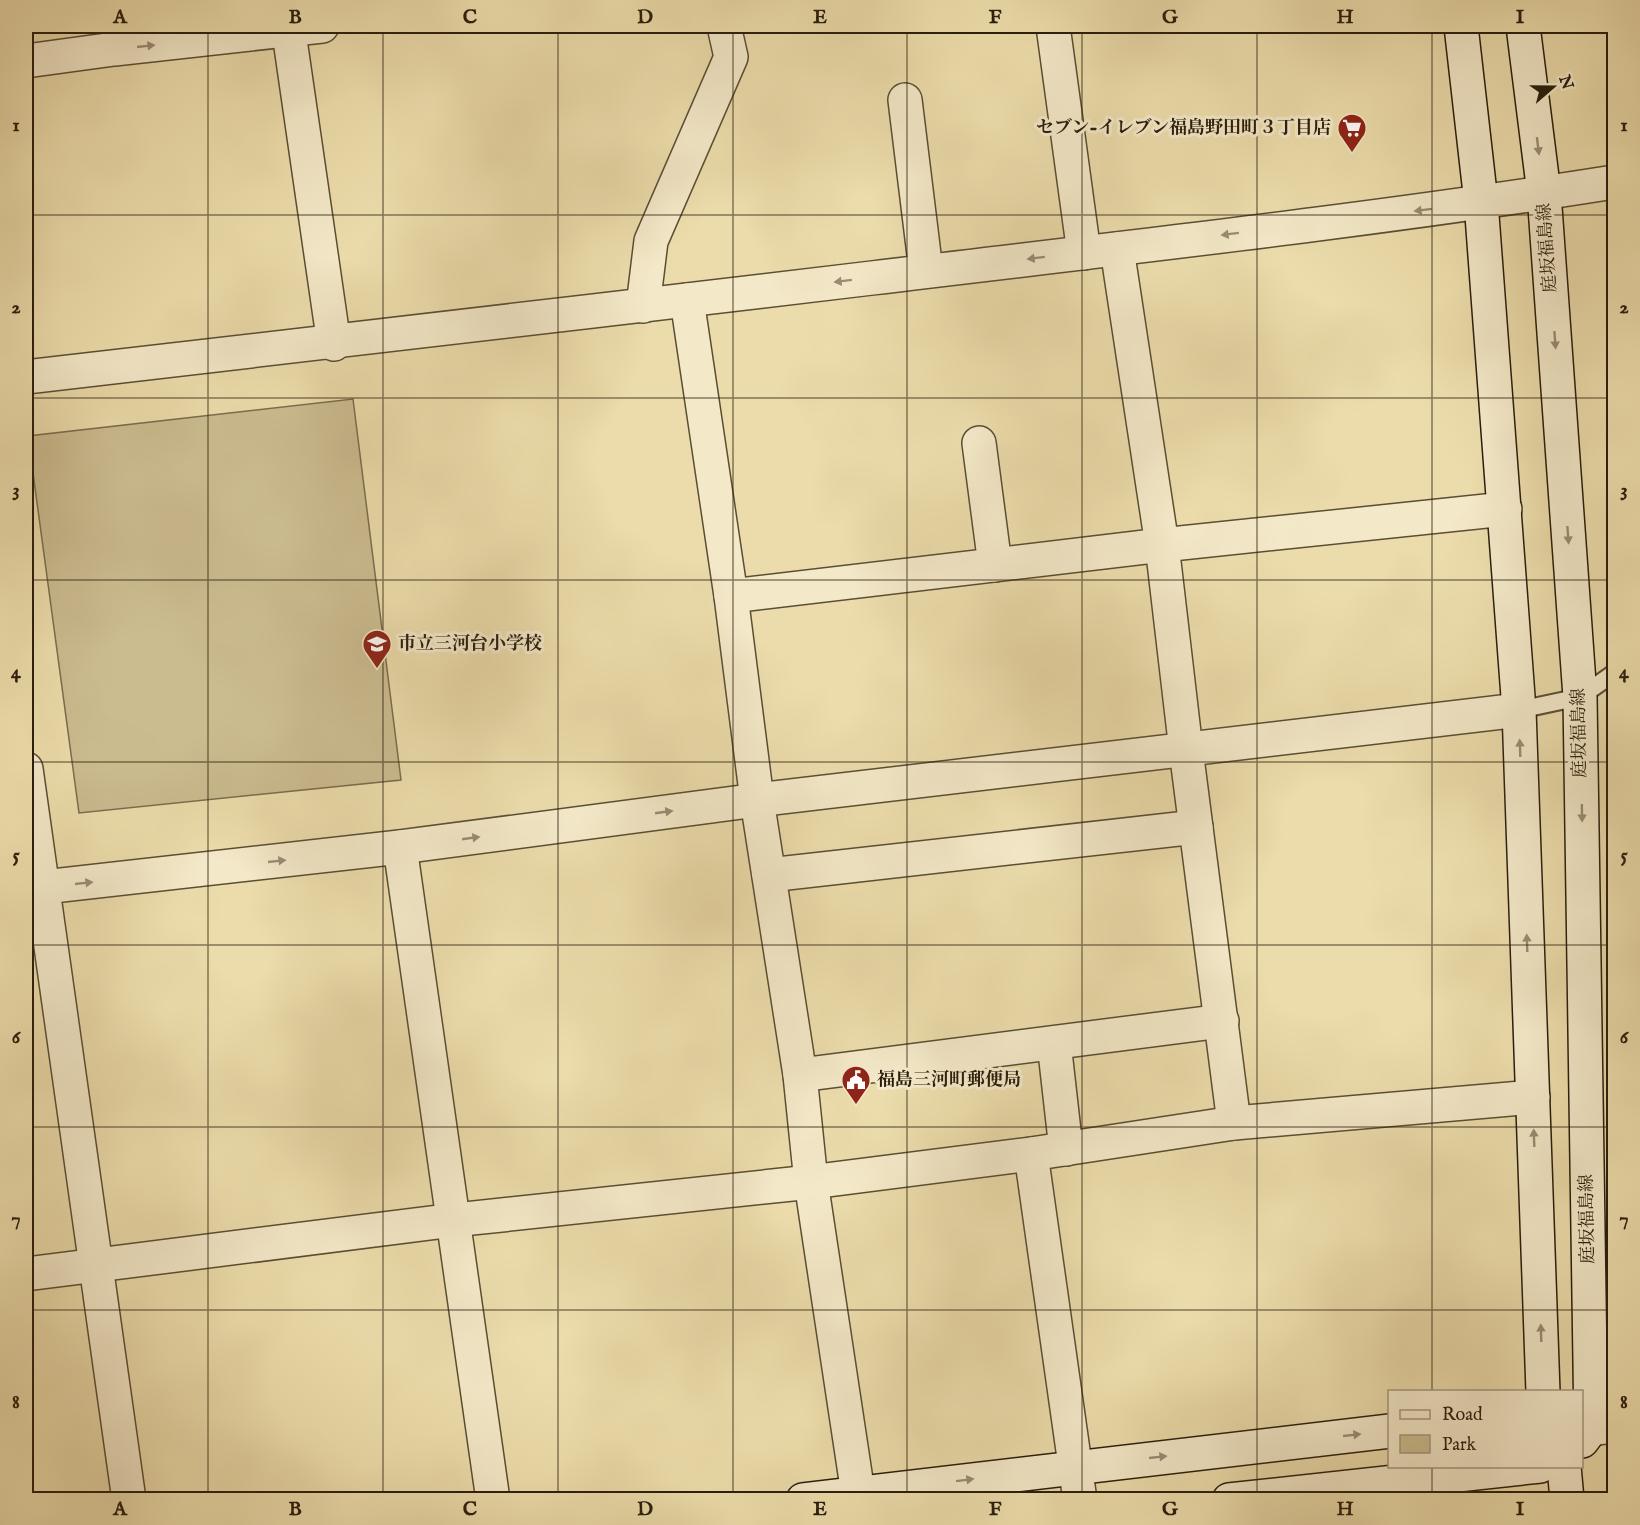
<svg xmlns="http://www.w3.org/2000/svg" width="1640" height="1525" viewBox="0 0 1640 1525" font-family="'IM FELL English','Noto Serif JP',serif">
	<rect width="100%" height="100%" fill="#ecdcab"/>
	<filter id="stains"><feTurbulence type="fractalNoise" baseFrequency=".00333" numOctaves="4"/><feColorMatrix values="0 0 0 0 .2 0 0 0 0 .09 0 0 0 0 .02 0 0 0 .5 -.17"/></filter>
	<radialGradient id="worn" r=".72"><stop offset=".6" stop-color="#630" stop-opacity="0"/><stop offset="1" stop-color="#630" stop-opacity=".3"/></radialGradient>
	<!-- green -->
	<path fill="#cbbc90" stroke="#7a6d4e" stroke-width="1.5" d="M353 399 401 780 79 813 28 436Z"/>
	<g fill="none" stroke-linecap="round" stroke-linejoin="round">
		<!-- lane casing -->
		<g stroke="#5a4e34" stroke-width="20">
			<path id="lane" d="M1519 710 1580 697 1614 673"/>
		</g>
		<!-- street casing -->
		<g stroke="#5a4e34" stroke-width="36">
			<g id="street">
				<path d="M288 26 334 344"/>
				<path d="M1053 26 1084 253"/>
				<path d="M26 61 114 49 322 26"/>
				<path d="M905 100 926 271"/>
				<path d="M1117 249 1162 545 1186 750 1234 1123"/>
				<path d="M687 300 731 596 757 800 800 1075 811 1182 859 1500"/>
				<path d="M643 306 651 241 731 57 724 26"/>
				<path d="M26 377C308 346 590 311 872 278 1120 248 1368 221 1614 182"/>
				<path d="M979 443 995 565"/>
				<path d="M731 596 1162 545 1505 509"/>
				<path d="M26 769 129 1500"/>
				<path d="M400 847 493 1500"/>
				<path d="M769 875 1196 827"/>
				<path d="M26 889 400 847 757 800 1519 710"/>
				<path d="M1054 1043 1066 1149"/>
				<path d="M800 1075 1222 1021"/>
				<path d="M1031 1154 1080 1500"/>
				<path d="M26 1274 454 1220 811 1182 1031 1154 1234 1123 1533 1097"/>
				<path d="M1591 1429 1614 1426"/>
			</g>
		</g>
		<!-- secondary casing -->
		<g stroke="#291e0d" stroke-width="36">
			<g id="secondary">
				<path d="M1461 26 1481 202 1519 710 1543 1392"/>
				<path d="M1523 26 1544 193 1580 697 1591 1429 1582 1441"/>
				<path d="M1564 1466 1567 1500"/>
				<path d="M803 1500 1390 1431"/>
				<path d="M1229 1500 1540 1466"/>
			</g>
		</g>
		<!-- lane -->
		<use href="#lane" stroke="#f3e8c8" stroke-width="16"/>
		<!-- street -->
		<use href="#street" stroke="#f3e8c8" stroke-width="33"/>
		<!-- secondary -->
		<use href="#secondary" stroke="#f3e8c8" stroke-width="33"/>
	</g>
	<!-- one-way arrows -->
	<defs><path id="oneway-solid" d="M-6-.8H1V-3.2L6.5 0L1 3.2V.8H-6Z" transform="scale(1.5)"/></defs>
	<g fill="#988d74">
		<use href="#oneway-solid" transform="translate(146 46) rotate(-6)"/>
		<use href="#oneway-solid" transform="translate(1538 146) rotate(83)"/>
		<use href="#oneway-solid" transform="translate(1423 210) rotate(173)"/>
		<use href="#oneway-solid" transform="translate(1230 234) rotate(173)"/>
		<use href="#oneway-solid" transform="translate(1036 258) rotate(173)"/>
		<use href="#oneway-solid" transform="translate(843 281) rotate(173)"/>
		<use href="#oneway-solid" transform="translate(1555 340) rotate(86)"/>
		<use href="#oneway-solid" transform="translate(1568 535) rotate(86)"/>
		<use href="#oneway-solid" transform="translate(1520 748) rotate(-92)"/>
		<use href="#oneway-solid" transform="translate(664 812) rotate(-8)"/>
		<use href="#oneway-solid" transform="translate(1582 813) rotate(89)"/>
		<use href="#oneway-solid" transform="translate(471 838) rotate(-8)"/>
		<use href="#oneway-solid" transform="translate(277 861) rotate(-6)"/>
		<use href="#oneway-solid" transform="translate(84 883) rotate(-6)"/>
		<use href="#oneway-solid" transform="translate(1527 943) rotate(-92)"/>
		<use href="#oneway-solid" transform="translate(1534 1138) rotate(-92)"/>
		<use href="#oneway-solid" transform="translate(1541 1333) rotate(-92)"/>
		<use href="#oneway-solid" transform="translate(1352 1435) rotate(-6)"/>
		<use href="#oneway-solid" transform="translate(1158 1457) rotate(-6)"/>
		<use href="#oneway-solid" transform="translate(965 1480) rotate(-7)"/>
	</g>
	<!-- grid -->
	<path fill="none" stroke="#291e0d" stroke-width="1.5" stroke-opacity="0.55" d="M208 26V1500M383 26V1500M558 26V1500M733 26V1500M907 26V1500M1082 26V1500M1257 26V1500M1432 26V1392M26 215H1614M26 398H1614M26 580H1614M26 762H1614M26 945H1614M26 1127H1614M26 1310H1614M1432 1466V1500"/>
	<!-- icons -->
	<defs>
		<g id="supermarket-pin" transform="scale(1.5)"><path d="M0 17L-7.5 6A9.5 9.5 0 1 1 7.5 6Z" fill="#8f2418" stroke="#f3e8c8"/><path d="M-6-5.5h2.5l.6 2H6L4.5 2H-2.5L-4.4-4H-6ZM-1.5 3.2a1.3 1.3 0 1 0 .1 0ZM3 3.2a1.3 1.3 0 1 0 .1 0Z" fill="#fff"/></g>
		<g id="school-pin" transform="scale(1.5)"><path d="M0 17L-7.5 6A9.5 9.5 0 1 1 7.5 6Z" fill="#8f2418" stroke="#f3e8c8"/><path d="M0-5L7-2L0 1L-7-2ZM-4 1L0 2.5L4 1V4Q0 6-4 4Z" fill="#fff"/></g>
		<g id="civic-pin" transform="scale(1.5)"><path d="M0 17L-7.5 6A9.5 9.5 0 1 1 7.5 6Z" fill="#8f2418" stroke="#f3e8c8"/><path d="M-.6-6.5H3V-4.5H.6V-3L4-1V1h2V6H-6V1h2V-1L-.6-3ZM-1.2 2.5V6h2.4V2.5Z" fill="#fff"/></g>
	</defs>
	<g fill-rule="evenodd">
		<use href="#supermarket-pin" x="1352" y="128"/>
		<use href="#school-pin" x="377" y="644"/>
		<use href="#civic-pin" x="856" y="1080"/>
	</g>
	<g text-anchor="middle" dominant-baseline="central" stroke-width="6" stroke-linejoin="round" paint-order="stroke">
		<!-- poi labels -->
		<g font-size="18" font-weight="bold" fill="#291e0d" stroke="#f3e8c8" text-anchor="start">
			<text x="1331" y="128" text-anchor="end">セブン-イレブン福島野田町３丁目店</text>
			<text x="398" y="644">市立三河台小学校</text>
			<text x="877" y="1080">福島三河町郵便局</text>
		</g>
		<!-- street labels -->
		<g font-size="18" fill="#291e0d" stroke="#f3e8c8">
			<text transform="translate(1548 248) rotate(-94)">庭坂福島線</text>
			<text transform="translate(1580 733) rotate(-91)">庭坂福島線</text>
			<text transform="translate(1588 1219) rotate(-91)">庭坂福島線</text>
		</g>
	</g>
	<!-- margin -->
	<rect width="1640" height="1525" fill="none" stroke="#ecdcab" stroke-width="66"/>
	<!-- legend -->
	<rect x="1388" y="1390" width="195" height="78" fill="#f3e8c8" stroke="#a2977d" stroke-width="1.5"/>
	<rect x="1400" y="1410" width="30" height="9" fill="#f3e8c8" stroke="#a2977d" stroke-width="1.5"/>
	<text x="1442" y="1420" font-size="18" fill="#291e0d">Road</text>
	<rect x="1400" y="1435" width="30" height="18" fill="#cbbc90" stroke="#a2977d" stroke-width="1.5"/>
	<text x="1442" y="1450" font-size="18" fill="#291e0d">Park</text>
	<!-- north arrow -->
	<g transform="translate(1553 87) rotate(70)" stroke="#f3e8c8" stroke-width="4.5" paint-order="stroke">
	<path d="M0-4.5L10 22L0 15L-10 22Z" fill="#291e0d"/>
	<text y="-9" font-size="16" font-weight="bold" text-anchor="middle" fill="#291e0d">N</text>
	</g>
	<rect x="33" y="33" width="1574" height="1459" fill="none" stroke="#291e0d" stroke-width="2"/>
	<g font-size="20" text-anchor="middle" font-weight="bold" fill="#291e0d">
		<text x="120" y="23">A</text>
		<text x="295" y="23">B</text>
		<text x="470" y="23">C</text>
		<text x="645" y="23">D</text>
		<text x="820" y="23">E</text>
		<text x="995" y="23">F</text>
		<text x="1170" y="23">G</text>
		<text x="1345" y="23">H</text>
		<text x="1520" y="23">I</text>
		<text x="16" y="131">1</text>
		<text x="1624" y="131">1</text>
		<text x="16" y="313">2</text>
		<text x="1624" y="313">2</text>
		<text x="16" y="496">3</text>
		<text x="1624" y="496">3</text>
		<text x="16" y="678">4</text>
		<text x="1624" y="678">4</text>
		<text x="16" y="861">5</text>
		<text x="1624" y="861">5</text>
		<text x="16" y="1043">6</text>
		<text x="1624" y="1043">6</text>
		<text x="16" y="1225">7</text>
		<text x="1624" y="1225">7</text>
		<text x="16" y="1408">8</text>
		<text x="1624" y="1408">8</text>
		<text x="120" y="1515">A</text>
		<text x="295" y="1515">B</text>
		<text x="470" y="1515">C</text>
		<text x="645" y="1515">D</text>
		<text x="820" y="1515">E</text>
		<text x="995" y="1515">F</text>
		<text x="1170" y="1515">G</text>
		<text x="1345" y="1515">H</text>
		<text x="1520" y="1515">I</text>
	</g>
	<rect width="100%" height="100%" filter="url(#stains)"/>
	<rect width="100%" height="100%" fill="url(#worn)"/>
</svg>
